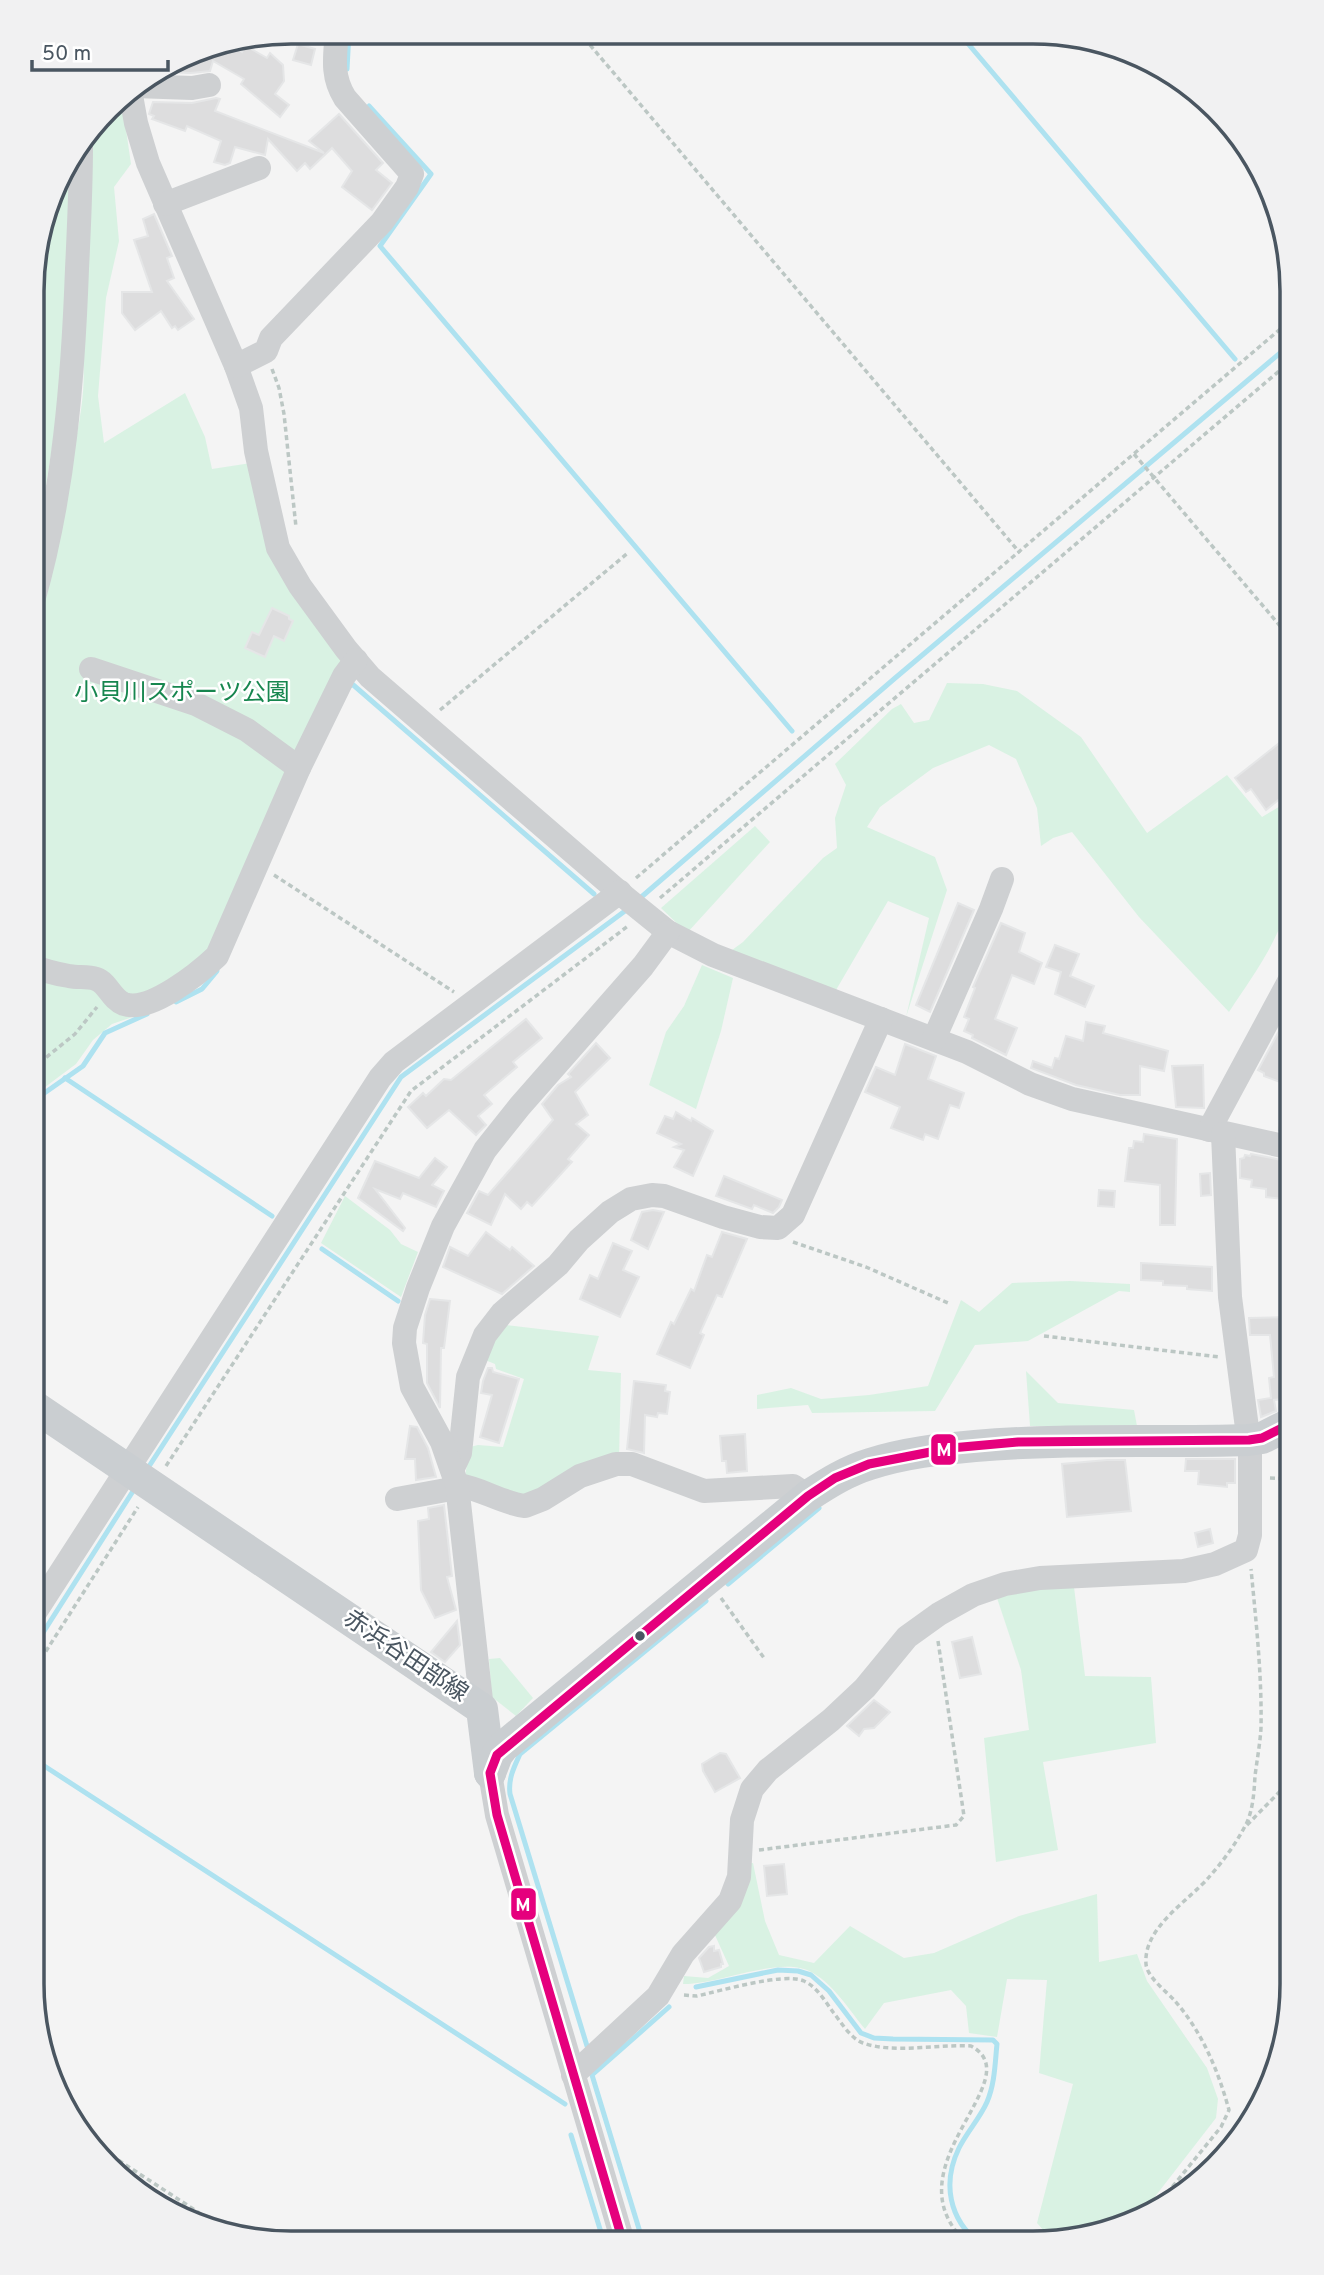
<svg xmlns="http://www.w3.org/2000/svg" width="1324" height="2275" viewBox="0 0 1324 2275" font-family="Overpass,'Noto Sans JP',sans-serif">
	<rect width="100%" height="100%" fill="#f4f4f4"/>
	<!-- green -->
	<g fill="#d9f2e3">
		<path d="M121 95 131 164 114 187 119 241 106 298 98 396 104 443 185 393 205 437 212 469 251 463 259 513 352 672 216 966 200 986 156 1009 112 1024 93 1040 76 1064 33 1096V635C50 588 57 537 66 487 74 445 90 390 81 348L88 198 89 137Z"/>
		<path d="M73 157 65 367 33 566 34 258 58 176Z"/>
		<path d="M947 683 983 684 1017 691 1081 737 1147 833 1227 775 1262 817 1292 799C1292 825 1295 854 1292 880 1288 930 1255 972 1229 1012L1139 917 1072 832 1053 838 1041 846 1037 808 1016 759 989 745 933 768 880 807 867 827 935 857 947 890 906 1017 929 918 888 901 836 990 728 953 743 942 823 858 837 848 835 818 846 785 835 764 892 709 901 704 914 723 929 720Z"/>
		<path d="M755 826 770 842 687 933 661 908Z"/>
		<path d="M702 965 733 978 721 1031 696 1109 649 1085 666 1032 684 1006Z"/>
		<path d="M345 1196 390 1230 401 1244 418 1252 401 1297 321 1243Z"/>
		<path d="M1070 1281 1130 1284V1292L1119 1291 1028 1341 975 1345 935 1411 812 1413 808 1405 757 1409V1395L791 1388 821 1399 869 1395 928 1386 961 1300 979 1312 1012 1283Z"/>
		<path d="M497 1324 599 1336 588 1370 621 1373 619 1459 531 1494 509 1495 465 1476 470 1447 478 1445 503 1447 524 1379 496 1369 495 1364 485 1360Z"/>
		<path d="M1026 1371 1058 1403 1134 1410 1137 1426H1030Z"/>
		<path d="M1023 1587H1074L1085 1676 1151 1677 1156 1743 1043 1762 1058 1850 996 1862 984 1738 1029 1730 1021 1670 997 1598Z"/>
		<path d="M500 1658 533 1698 516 1716 492 1697 489 1659Z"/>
		<path d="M753 1863 765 1921 779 1955 814 1963 850 1926 904 1958 934 1953 1019 1916 1097 1894 1099 1962 1137 1954 1147 1981 1207 2068 1218 2099 1216 2118 1140 2216 1131 2224 1052 2240 1037 2223 1073 2084 1039 2073 1047 1980 1007 1979 997 2037 969 2033 966 2006 951 1990 884 2003 865 2029C850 2011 834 1985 813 1973 782 1954 719 1985 683 1984L684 1976 708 1978 729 1966 714 1933 744 1864Z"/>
	</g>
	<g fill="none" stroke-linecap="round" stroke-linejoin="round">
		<!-- stream -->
		<g stroke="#aee2f0" stroke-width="5">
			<path d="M959 33 1235 359"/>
			<path d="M347 69 349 32"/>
			<path d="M369 106 431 174 380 246 792 731"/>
			<path d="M350 686 351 683 594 894"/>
			<path d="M639 899 894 679 1292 343"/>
			<path d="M176 1002 202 989 217 971"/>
			<path d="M65 1078 272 1216"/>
			<path d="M33 1101 83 1066 105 1033 147 1014"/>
			<path d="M322 1249 398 1301"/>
			<path d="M146 1471 401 1077 629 908"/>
			<path d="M728 1584 819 1508"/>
			<path d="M32 1650 135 1488"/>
			<path d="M32 1758 565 2104"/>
			<path d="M696 1987 778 1970 798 1971 811 1975 829 1991 861 2033 874 2038 893 2039 993 2040 997 2044C995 2063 995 2083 987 2102 980 2118 967 2132 959 2148 942 2183 949 2219 979 2243"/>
			<path d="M587 2046 510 1794C508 1779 514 1767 520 1754L706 1601"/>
			<path d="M571 2135 604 2242"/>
			<path d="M1198 2182 1232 2144 1239 2141"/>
			<path d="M643 2242 592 2075 669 2007"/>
		</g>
	</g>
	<!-- building -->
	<g fill="#ddddde" stroke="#e5e6e7" stroke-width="2">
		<path d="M232 43 242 52 246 46 267 58 270 53 283 65 284 81 275 94 289 105 280 117 241 84 244 79 213 61 210 71 191 73 162 72 192 51Z"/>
		<path d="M298 44 315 49 311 65 293 60Z"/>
		<path d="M216 98 220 99 215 111 324 153 309 141 339 114 383 163 376 170 392 183 372 210 342 187 352 171 332 148 310 169 305 163 297 171 268 139 265 155 235 147 230 163 225 165 214 162 221 141 187 126 185 131 152 119 154 116 149 114 153 102 192 103Z"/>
		<path d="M154 214 172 256 167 258 174 278 167 281 194 319 178 330 175 326 172 328 161 311 135 330 122 313V292H152L134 240 148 236 143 219Z"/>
		<path d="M272 608 289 616V619L293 621 284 641 274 636 265 657 245 648 252 632 259 635Z"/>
		<path d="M1292 733V789L1266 810 1251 789 1246 792 1235 778Z"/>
		<path d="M958 903 974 910 930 1012 916 1005Z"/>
		<path d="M1001 923 1025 933 1019 952 1042 963 1034 984 1012 975 995 1019 1017 1028 1006 1055 972 1038 973 1035 964 1031 969 1019 964 1017 975 988 973 987Z"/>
		<path d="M1055 945 1079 954 1070 976 1094 986 1085 1007 1055 994 1061 972 1046 967Z"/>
		<path d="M1292 1007V1064L1285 1084 1264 1076V1073L1258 1070Z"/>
		<path d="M526 1019 542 1038 513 1062 517 1067 484 1095 492 1104 478 1116 486 1125 476 1135 449 1110 427 1128 408 1107 423 1093 426 1096 444 1079 451 1080Z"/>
		<path d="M1086 1022 1105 1026 1103 1033 1168 1051 1164 1071 1140 1066V1095H1120L1076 1085 1031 1068 1033 1061 1052 1068 1055 1058 1059 1059 1066 1036 1083 1041Z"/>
		<path d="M596 1043 610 1058 575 1092 588 1115 576 1124 589 1135 568 1159 572 1162 532 1206 527 1202 521 1209 505 1194 491 1225 467 1213 479 1191 488 1195 553 1120 542 1104 558 1085 571 1077 568 1074Z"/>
		<path d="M905 1044 936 1056 928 1079 964 1093 959 1108 950 1105 938 1139 925 1134 923 1140 891 1128 900 1107 865 1092 876 1067 895 1075Z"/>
		<path d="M1203 1065 1204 1108 1176 1107 1172 1066Z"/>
		<path d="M1286 1100H1292V1133L1279 1130Z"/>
		<path d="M676 1112 691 1121 692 1118 713 1131 693 1176 674 1167 684 1150 674 1147 681 1144 657 1133 665 1116 673 1119Z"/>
		<path d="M1144 1134 1177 1139 1175 1225H1160V1185L1125 1181 1129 1148H1133L1134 1141 1143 1142Z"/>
		<path d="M1251 1154 1292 1162V1200L1266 1197V1189L1251 1187 1252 1180 1240 1178V1159L1244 1158 1245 1155 1250 1156Z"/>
		<path d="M435 1158 447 1167 432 1185 444 1191 436 1207 403 1193 400 1199 375 1189 405 1228 403 1231 358 1198 375 1161 419 1178Z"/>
		<path d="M1210 1173 1211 1195 1201 1196 1200 1174Z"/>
		<path d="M724 1176 782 1200 779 1207 773 1213 754 1205 752 1209 716 1196Z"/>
		<path d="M1099 1190 1115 1191 1114 1207 1098 1206Z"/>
		<path d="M653 1210 664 1212 648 1249 631 1240 642 1212Z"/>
		<path d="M486 1232 510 1250 512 1247 534 1266 502 1294 443 1267 450 1247 468 1256Z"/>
		<path d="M722 1232 747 1239 722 1297 717 1295 700 1333 704 1335 690 1368 657 1354 671 1322 674 1324 691 1289 694 1291 707 1255 712 1257Z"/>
		<path d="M613 1243 632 1251 623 1270 639 1277 620 1317 580 1299 590 1275 598 1279Z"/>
		<path d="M1141 1263 1212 1267V1291L1187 1289V1286L1163 1285V1281L1141 1280Z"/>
		<path d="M430 1299 450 1301 444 1348H441L440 1408 427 1383V1344L423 1343 425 1315Z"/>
		<path d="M1292 1317V1398L1274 1400 1276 1411 1261 1417 1258 1400 1271 1398 1269 1378 1274 1377 1270 1335H1250L1249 1318Z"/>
		<path d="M488 1368H492L493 1372 519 1379 499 1443 480 1437 492 1395 481 1393 483 1381Z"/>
		<path d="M634 1381 666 1385 665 1391 670 1392 667 1414 658 1413 657 1417 645 1415 644 1453 627 1449Z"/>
		<path d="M410 1426 417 1427 428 1448 436 1477 416 1480 415 1459H405Z"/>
		<path d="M745 1434 747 1471 727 1473 726 1461H722L720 1436Z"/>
		<path d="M1186 1459H1235V1483H1227V1487L1198 1484 1199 1471H1185Z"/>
		<path d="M1107 1460H1125L1131 1511 1067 1517 1062 1464Z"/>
		<path d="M444 1505 452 1576 447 1577 456 1610 435 1618 421 1590 418 1521 429 1519 428 1508Z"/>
		<path d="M1210 1529 1213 1543 1198 1547 1195 1533Z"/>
		<path d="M457 1621 460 1645 445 1662 431 1652Z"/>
		<path d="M972 1637 981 1674 960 1678 952 1642Z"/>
		<path d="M874 1700 890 1712 874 1728 864 1729 859 1736 847 1726Z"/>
		<path d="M720 1753 726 1754 740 1778 715 1792 703 1771 702 1764Z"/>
		<path d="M784 1864 787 1894 767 1896 764 1866Z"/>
		<path d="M714 1946V1951L719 1950 723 1964H721V1967L704 1972 699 1958 709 1947Z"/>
	</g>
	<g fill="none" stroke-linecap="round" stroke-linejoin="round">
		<!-- path -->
		<g stroke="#bcc7c4" stroke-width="3.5" stroke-dasharray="5 3.5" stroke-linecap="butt">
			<path d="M579 32 1020 553"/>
			<path d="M272 369 279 388 284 414 296 527"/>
			<path d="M1134 454 1292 640"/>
			<path d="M440 710 629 552"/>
			<path d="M274 875 454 992"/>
			<path d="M636 878 1292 319"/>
			<path d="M660 898 1292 360"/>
			<path d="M33 1068 75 1034 97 1007"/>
			<path d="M793 1242 866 1267 948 1303"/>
			<path d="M1044 1336 1219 1357"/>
			<path d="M166 1466 411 1091 628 926"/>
			<path d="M1270 1478 1292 1479"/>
			<path d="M721 1598 764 1658"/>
			<path d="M32 1673 138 1507"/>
			<path d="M1247 1825 1292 1779"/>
			<path d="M759 1850 956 1825 964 1816 938 1641"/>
			<path d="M684 1995 697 1996C720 1991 784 1972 804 1981 817 1987 825 2001 833 2012 841 2022 850 2038 863 2043 894 2054 938 2044 971 2046 1033 2079 885 2168 967 2243"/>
			<path d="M83 2137 233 2235"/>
			<path d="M1151 2213 1221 2127 1229 2110C1218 2070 1202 2032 1175 2001 1166 1991 1147 1977 1146 1964 1143 1927 1190 1900 1210 1876 1223 1861 1235 1845 1244 1828 1253 1813 1254 1793 1255 1776 1257 1760 1260 1744 1261 1728 1262 1675 1256 1621 1251 1569"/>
		</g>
		<!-- minor -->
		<g stroke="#ced0d2" stroke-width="24">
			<path d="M135 86 192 88 209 85"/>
			<path d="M130 90 136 123 148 163 236 366 251 408 256 451 278 548 300 586 346 649 370 677 626 898 668 932 713 955 967 1052 1030 1084 1072 1099 1292 1148"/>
			<path d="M165 204 259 168"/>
			<path d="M236 366 266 351 271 338 382 222 407 187 412 174 345 98C331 76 335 56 337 32"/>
			<path d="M33 601C64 493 73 380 77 269 79 228 81 187 81 146"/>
			<path d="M91 669 196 704 247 730 299 768"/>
			<path d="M33 966C44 971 57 974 69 976 78 978 87 976 96 979 108 983 111 999 124 1004 150 1013 199 973 217 956L299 768 344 676 356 660"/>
			<path d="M934 1039 991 909 1002 879"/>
			<path d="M1209 1130 1292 976"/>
			<path d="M453 1468 460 1453 468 1377 485 1335 502 1313 558 1265 579 1240 610 1212 631 1199 652 1195 664 1196 723 1217 760 1227 778 1228 793 1215 881 1019"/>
			<path d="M457 1485C481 1488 501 1503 525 1506L543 1499 580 1476 616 1464H632L704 1491 793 1486 808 1496"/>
			<path d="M397 1499 457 1488"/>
			<path d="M32 1617 380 1078 394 1062 620 892"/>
			<path d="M482 1709 457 1485 442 1442 412 1387 404 1343 405 1328 418 1288 443 1226 485 1150 520 1106 643 966 668 932"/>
			<path d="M490 1773 497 1815 623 2242"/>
			<path d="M573 2075 658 1996 683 1954 730 1901 739 1877 742 1820 752 1789 768 1770 831 1720 865 1688 907 1637 939 1614 973 1595 1005 1584 1040 1578 1184 1571 1215 1564 1246 1550 1250 1535V1451L1230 1297 1223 1134"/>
		</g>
		<!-- major -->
		<g stroke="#caced1" stroke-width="32">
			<path d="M32 1405 482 1709 490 1773"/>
			<path d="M490 1773 497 1755 503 1747 808 1496C828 1483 847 1471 870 1464 904 1453 940 1449 975 1446 1066 1438 1158 1443 1249 1440L1262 1438 1292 1423"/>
		</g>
		<!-- bus-1 casing -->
		<g stroke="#fff" stroke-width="14">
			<path id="bus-1" d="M623 2242 497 1815 490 1773 497 1755 808 1496 835 1478 869 1464 951 1448 1018 1442 1249 1440 1262 1438 1292 1423"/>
		</g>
		<!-- bus-1 -->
		<use href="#bus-1" stroke="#e5007d" stroke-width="9"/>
	</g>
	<!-- markers -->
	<circle fill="#4a5661" stroke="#fff" stroke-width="2.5" cx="640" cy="1636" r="6"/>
	<g text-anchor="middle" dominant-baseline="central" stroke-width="5" stroke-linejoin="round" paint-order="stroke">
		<!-- park labels -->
		<g font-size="24" fill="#17864f" stroke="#fff">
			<text x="182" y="694">小貝川スポーツ公園</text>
		</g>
		<!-- street labels -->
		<g font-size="24" fill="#4a5661" stroke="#fff">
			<text transform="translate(405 1657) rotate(34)">赤浜谷田部線</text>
		</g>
	</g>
	<!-- crop -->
	<path d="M0 0H1324V2275H0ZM291 44H1033A247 247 0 0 1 1280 291V1984A247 247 0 0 1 1033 2231H291A247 247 0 0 1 44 1984V291A247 247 0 0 1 291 44Z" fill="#f1f1f2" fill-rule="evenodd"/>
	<path fill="none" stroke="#4a5661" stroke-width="3.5" d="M291 44H1033A247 247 0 0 1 1280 291V1984A247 247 0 0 1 1033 2231H291A247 247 0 0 1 44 1984V291A247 247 0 0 1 291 44Z"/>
	<g stroke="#fff" stroke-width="2.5">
		<rect x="930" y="1433" width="27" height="33" rx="7" fill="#e5007d"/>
		<rect x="510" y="1887" width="27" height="34" rx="7" fill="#e5007d"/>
	</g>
	<g font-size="19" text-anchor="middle" font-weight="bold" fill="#fff">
		<text x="944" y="1456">M</text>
		<text x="523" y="1911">M</text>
	</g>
	<!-- scale -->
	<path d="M32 60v10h136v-10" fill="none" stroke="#4a5661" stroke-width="3.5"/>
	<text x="42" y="60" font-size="21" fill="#4a5661" stroke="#ffffff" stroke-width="5" paint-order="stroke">50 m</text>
</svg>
